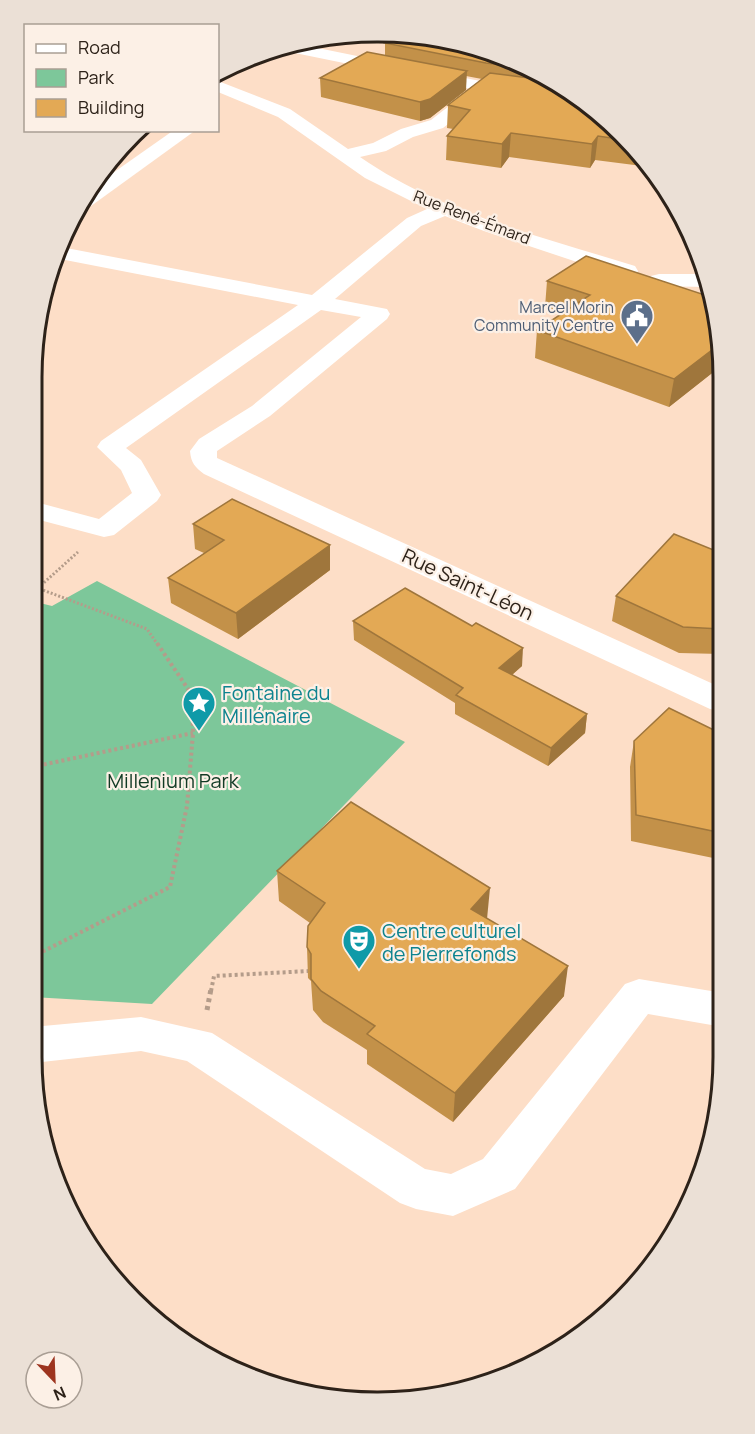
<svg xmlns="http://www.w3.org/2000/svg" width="755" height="1434" viewBox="0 0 755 1434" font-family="Manrope,sans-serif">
	<rect width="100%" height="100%" fill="#fddec7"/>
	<!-- green -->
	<path fill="#7dc79a" d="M97 581 405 742 152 1004 32 997V601L52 606Z"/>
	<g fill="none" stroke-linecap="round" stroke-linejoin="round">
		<!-- path-far2 -->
		<g stroke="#b49c8a" stroke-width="3" stroke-dasharray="2 2" stroke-linecap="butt">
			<path d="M32 586 147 629 158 645"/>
			<path d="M38 588 78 552"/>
		</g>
		<!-- path-far1 -->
		<g stroke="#b49c8a" stroke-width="4" stroke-dasharray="3 3" stroke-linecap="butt">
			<path d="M32 767 193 733"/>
			<path d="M32 957 170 887 187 806 193 733 192 695 157 643"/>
			<path d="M211 991 214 976 309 971"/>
		</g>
		<!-- path -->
		<path stroke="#b49c8a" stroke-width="5" stroke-dasharray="4 4" stroke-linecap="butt" d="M207 1010 211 989"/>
		<!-- minor -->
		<g fill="#fff" fill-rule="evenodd">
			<path d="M303 45 485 82 571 94 587 105 582 106 488 93 443 128 413 137 386 151 360 157C441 213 542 237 635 266L638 271 635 276 627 277 619 276 484 231 445 216 421 226 335 299 387 309 390 314 387 319 270 416 217 451V458L722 688V712L710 709 204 474C195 467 191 463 190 451L199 439 252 406 361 317 321 310 126 448 141 460 161 495 157 501 114 535 104 537 32 518V501L99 519 132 493 121 470 97 447 101 441 298 305 60 259H58L61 247 312 295 407 218 427 209 365 178 278 117 218 92V81L290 109 348 149 373 143 401 129 431 120 471 89 290 52 282 48Z"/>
			<path d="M174 130H196L91 206 80 207 100 182Z"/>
			<path d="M659 274H705L708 287 651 286 648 281 651 276Z"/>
			<path d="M639 979 723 993V1027L648 1014 515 1189 453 1216 416 1209 400 1203 187 1061 141 1051 33 1063 32 1027 141 1017 212 1033 425 1169 451 1174 483 1159 625 984Z"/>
		</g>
	</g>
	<!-- wall -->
	<g fill="#c39149">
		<path d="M385 43 531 67 606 118 650 167 595 160 590 168 509 157 501 168 446 160 447 136 453 129 447 128 448 105 482 79 466 76V90L430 118 420 121 321 97 320 78 385 55Z"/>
		<path d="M547 281 720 332 721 366 669 407 535 358 537 330 563 313 545 307Z"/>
		<path d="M193 524 330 545V570L238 639 171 603 168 578 204 553 195 549Z"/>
		<path d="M721 553V654L679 653 612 621 616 596Z"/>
		<path d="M353 621 522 666 512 675 587 714 585 733 548 766 455 714V703L354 640Z"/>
		<path d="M722 734V797L721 798 722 809V842L718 859 631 841 630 767 634 741Z"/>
		<path d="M277 871 487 918 564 996 453 1122 367 1064V1050L323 1022 313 1010 311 981 308 978 307 947 310 923 279 901Z"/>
	</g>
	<!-- shaded-wall -->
	<g fill="#9f763c">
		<path d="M467 71 466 90 430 118 420 121V102Z"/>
		<path d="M511 133 509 157 501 168 502 144Z"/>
		<path d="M598 136 595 160 590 168 592 144Z"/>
		<path d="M721 343V366L669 407 674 379Z"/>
		<path d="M330 545V570L238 639 236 613Z"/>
		<path d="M523 648 522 666 498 687 499 668Z"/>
		<path d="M587 714 585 733 548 766 551 748Z"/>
		<path d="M722 779V796L713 808 719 782Z"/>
		<path d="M490 888 487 919 471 909Z"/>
		<path d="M568 966 564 996 453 1122 455 1093Z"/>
	</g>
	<!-- building -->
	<g fill="#e3a955" stroke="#9f763c" stroke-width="1.5">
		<path d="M403 33 531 67 534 69 486 63 385 43Z"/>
		<path d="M367 52 467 71 430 99 420 102 320 78Z"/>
		<path d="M490 73 552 81 606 118 625 140 598 136 592 144 511 133 502 144 447 136 470 110 448 105Z"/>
		<path d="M586 256 711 297 720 332 721 343 674 379 537 330 590 295 547 281Z"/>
		<path d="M232 499 330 545 236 613 168 578 224 540 193 524Z"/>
		<path d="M674 534 721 553V629L683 627 616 596Z"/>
		<path d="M405 588 472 626 476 623 523 648 499 668 587 714 551 748 456 695 463 688 353 621Z"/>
		<path d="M669 708 722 734V779L719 782 722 809V833L636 815 634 741Z"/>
		<path d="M351 802 490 888 471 909 568 966 455 1093 367 1034 375 1026 321 991 311 979V954L307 947 308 926 325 903 277 871Z"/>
	</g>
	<!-- icons -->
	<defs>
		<g id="civic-pin" transform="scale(1.725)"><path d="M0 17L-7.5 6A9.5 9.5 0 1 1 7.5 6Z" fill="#5c6f8a" stroke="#fcf0e6"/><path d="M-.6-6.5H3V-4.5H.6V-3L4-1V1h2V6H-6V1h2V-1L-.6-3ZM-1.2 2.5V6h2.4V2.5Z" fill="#fff"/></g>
		<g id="sight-pin" transform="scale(1.725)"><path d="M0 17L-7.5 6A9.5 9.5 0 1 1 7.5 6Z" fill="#0f9aa8" stroke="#fcf0e6"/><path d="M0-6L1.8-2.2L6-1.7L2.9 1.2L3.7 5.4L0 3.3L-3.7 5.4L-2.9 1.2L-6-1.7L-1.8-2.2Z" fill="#fff"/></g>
		<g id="theatre-pin" transform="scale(1.725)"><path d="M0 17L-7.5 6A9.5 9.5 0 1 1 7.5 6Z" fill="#0f9aa8" stroke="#fcf0e6"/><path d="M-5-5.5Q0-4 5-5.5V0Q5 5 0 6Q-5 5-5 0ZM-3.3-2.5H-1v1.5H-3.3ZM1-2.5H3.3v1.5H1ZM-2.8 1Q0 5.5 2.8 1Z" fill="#fff"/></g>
	</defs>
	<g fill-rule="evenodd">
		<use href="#civic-pin" x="637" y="316"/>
		<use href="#sight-pin" x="199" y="703"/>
		<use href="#theatre-pin" x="359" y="941"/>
	</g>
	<g text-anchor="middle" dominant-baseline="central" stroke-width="4.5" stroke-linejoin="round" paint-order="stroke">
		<!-- far-street labels -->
		<g font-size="16" fill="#2d2219" stroke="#fcf0e6">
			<text transform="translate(472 217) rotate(21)">Rue René-Émard</text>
		</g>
		<!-- far-service labels -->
		<g font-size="16" fill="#4e5e75" stroke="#fcf0e6" text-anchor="end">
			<text x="614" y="307">Marcel Morin<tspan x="614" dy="18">Community Centre</tspan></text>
		</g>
		<!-- street labels -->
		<g font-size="20" fill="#2d2219" stroke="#fcf0e6">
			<text transform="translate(468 584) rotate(25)">Rue Saint-Léon</text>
		</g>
		<!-- culture labels -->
		<g font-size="20" fill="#0d838f" stroke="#fcf0e6" text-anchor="start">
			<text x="222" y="692">Fontaine du<tspan x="222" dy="23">Millénaire</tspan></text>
			<text x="382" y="930">Centre culturel<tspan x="382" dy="23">de Pierrefonds</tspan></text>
		</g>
		<!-- park labels -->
		<g font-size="20" fill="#113a24" stroke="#fcf0e6">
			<text x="173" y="780">Millenium Park</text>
		</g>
	</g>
	<!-- crop -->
	<path d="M0 0H755V1434H0ZM377 42H378A335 335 0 0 1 713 377V1057A335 335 0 0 1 378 1392H377A335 335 0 0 1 42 1057V377A335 335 0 0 1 377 42Z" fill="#ebe0d6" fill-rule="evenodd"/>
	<path fill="none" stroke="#2d2219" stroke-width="3" d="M377 42H378A335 335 0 0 1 713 377V1057A335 335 0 0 1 378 1392H377A335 335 0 0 1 42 1057V377A335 335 0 0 1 377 42Z"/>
	<!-- legend -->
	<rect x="24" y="24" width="195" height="108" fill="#fcf0e6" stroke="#a99e94" stroke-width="1.5"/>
	<rect x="36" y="44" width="30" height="9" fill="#ffffff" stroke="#a99e94" stroke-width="1.5"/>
	<text x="78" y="54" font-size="18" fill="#2d2219">Road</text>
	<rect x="36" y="69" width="30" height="18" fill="#7dc79a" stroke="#a99e94" stroke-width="1.5"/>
	<text x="78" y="84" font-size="18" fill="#2d2219">Park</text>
	<rect x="36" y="99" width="30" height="18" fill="#e3a955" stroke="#a99e94" stroke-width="1.5"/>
	<text x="78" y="114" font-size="18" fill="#2d2219">Building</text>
	<!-- north arrow -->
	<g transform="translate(54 1380) rotate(157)"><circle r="28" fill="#fcf0e6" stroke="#a99e94" stroke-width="1.5"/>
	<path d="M0-4.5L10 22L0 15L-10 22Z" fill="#9d341f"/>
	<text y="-9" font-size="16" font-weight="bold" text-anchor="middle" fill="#2d2219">N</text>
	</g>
</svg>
